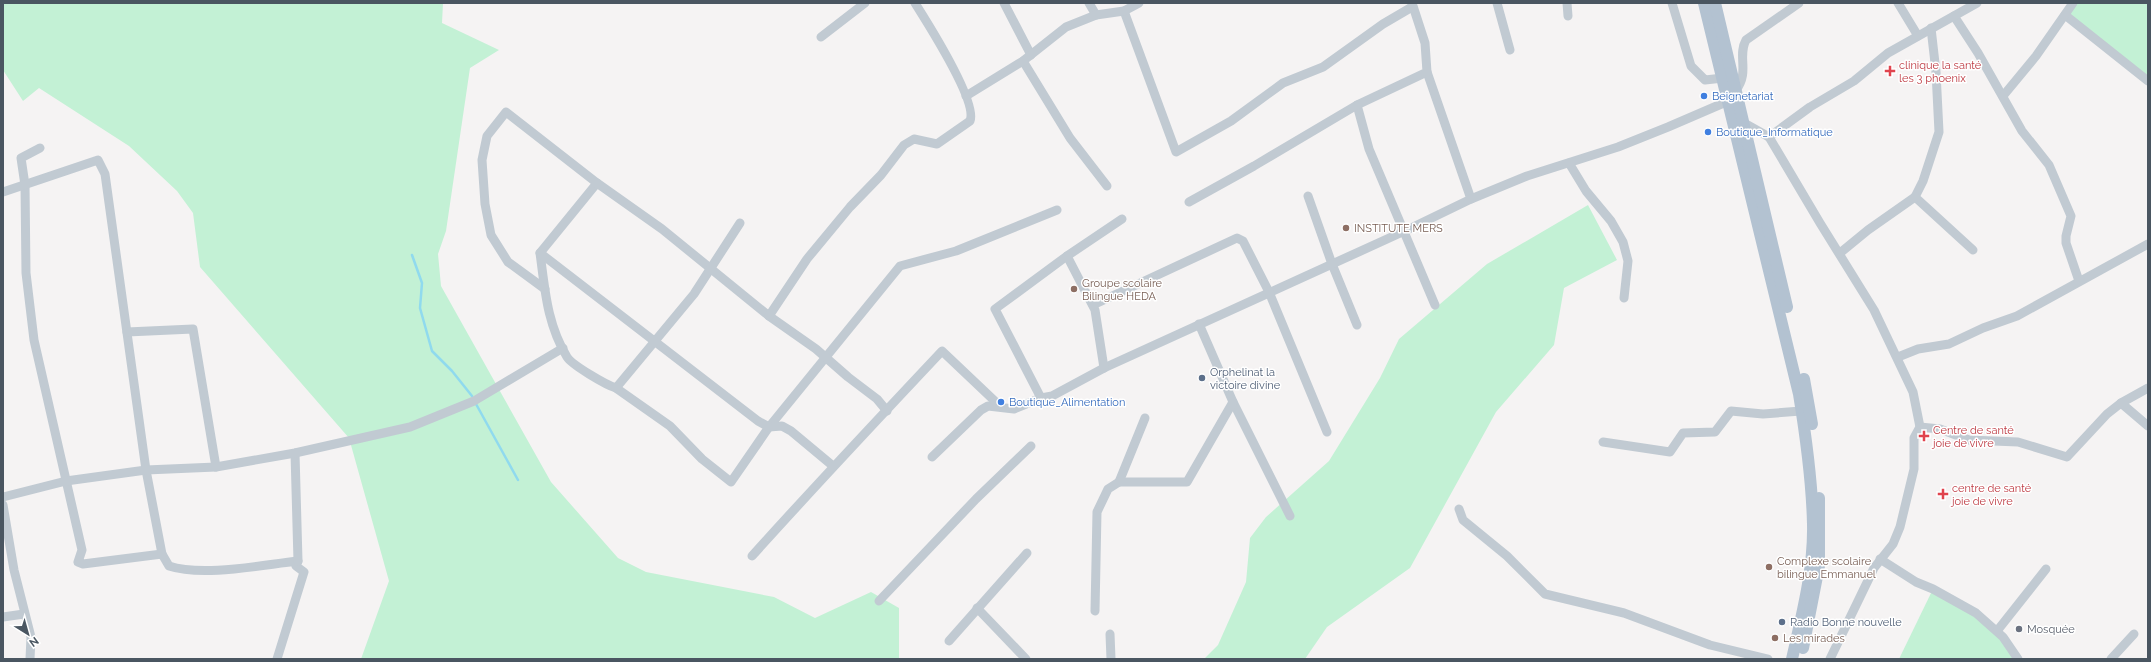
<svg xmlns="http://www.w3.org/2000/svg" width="2151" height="662" viewBox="0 0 2151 662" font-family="Raleway,sans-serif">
	<rect width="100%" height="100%" fill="#f5f3f3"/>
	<!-- green -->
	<g fill="#c3f1d5">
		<path d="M3 3H443L442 23 499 50 470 68 446 231 438 254 441 286 551 482 618 558 646 572 774 597 815 618 871 592 899 608V659H361L389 581 349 438 200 267 193 213 177 191 129 146 39 88 23 101 3 70Z"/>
		<path d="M2073 3H2148V81L2065 15Z"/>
		<path d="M1588 205 1617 260 1564 288 1554 345 1496 412 1410 568 1327 627 1305 659H1204L1218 645 1246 582 1250 538 1266 517 1329 461 1380 378 1399 339 1487 264Z"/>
		<path d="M1933 589 1976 613 2018 659H1899Z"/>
	</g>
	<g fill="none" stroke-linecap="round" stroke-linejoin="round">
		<!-- stream -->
		<g stroke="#90daee" stroke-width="2.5">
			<path d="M412 255 422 283 420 308 432 351 452 371 472 396"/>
			<path d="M476 404 518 480"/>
		</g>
		<!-- minor -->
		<g stroke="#c1cad2" stroke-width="9">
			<path d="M1004 3 1031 55"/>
			<path d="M1089 3 1096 15"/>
			<path d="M1497 3 1510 50"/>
			<path d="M1567 3 1568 16"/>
			<path d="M1672 3 1691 66 1705 80 1723 78"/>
			<path d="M1898 3 1918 36"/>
			<path d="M1124 11 1176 152 1231 121 1283 83 1323 67 1383 24 1412 7"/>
			<path d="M2065 15 2148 81"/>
			<path d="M1954 16 1978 53 2022 131 2049 165 2071 216 2066 236V243L2079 281"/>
			<path d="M1931 28 1936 72 1939 132 1923 181 1915 197 1973 250"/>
			<path d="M821 37 865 3"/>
			<path d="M1023 61 1070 138 1107 186"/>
			<path d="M1427 72 1471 199"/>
			<path d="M1736 90C1750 72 1737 56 1746 40L1799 3"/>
			<path d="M966 96 1023 61 1066 27 1096 15 1124 11 1139 3"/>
			<path d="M2003 96 2036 56 2073 3"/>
			<path d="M1357 105 1369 149 1435 305"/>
			<path d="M1744 123 1769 137 1810 107 1854 81 1888 53 1977 3"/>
			<path d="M1769 137 1820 223 1874 310 1913 392 1920 427 1914 438V469L1900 527 1893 544 1874 568 1830 659"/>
			<path d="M40 148 21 158 25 185 26 273 34 340 82 550 78 562 83 564 162 554 169 566C203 577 261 565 298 561L296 566 304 572 277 659"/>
			<path d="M1569 163 1586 191 1611 221 1623 242 1628 261 1624 298"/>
			<path d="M597 183 540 253C545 290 547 324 567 357 572 365 606 385 616 388L670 426 702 459 731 482 769 427 900 266 956 251 1057 210"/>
			<path d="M3 192 98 160 105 174 146 470 162 554"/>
			<path d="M1308 196 1332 264 1357 325"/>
			<path d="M1189 202 1254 166 1357 105 1427 72 1425 43 1412 3"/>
			<path d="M1122 219 1067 256 995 309 1041 398 1052 396 1104 368 1409 229 1471 199 1527 176 1618 147 1668 127 1733 99"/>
			<path d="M540 253 758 421 769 427 782 426 791 431 833 466"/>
			<path d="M1840 253 1868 230 1915 197"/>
			<path d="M1067 256 1095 310 1104 368"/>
			<path d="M545 289 508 262 491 235 485 204 482 160 487 136 506 112 597 183 662 229 769 316 816 349 848 377 877 399 887 411"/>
			<path d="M1093 305 1237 238 1243 241 1269 292 1327 432"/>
			<path d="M769 316 807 259 850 207 881 175 904 145 914 139 937 144 970 121C978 102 927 22 915 3"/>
			<path d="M127 332 193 329 216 467"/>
			<path d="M1898 357 1918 349 1949 344 1983 328 2017 316 2148 244"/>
			<path d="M616 388 694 294 740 223"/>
			<path d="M1233 402 1290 516"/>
			<path d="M2121 403 2148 426"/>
			<path d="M1920 427 1940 429 1969 440 2018 442 2067 457 2107 414 2121 403 2148 388"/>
			<path d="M1603 442 1670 452 1683 433 1715 432 1731 411 1763 414 1801 411"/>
			<path d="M295 453 298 561"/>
			<path d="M932 457 981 410 988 406 1014 409 1041 398"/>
			<path d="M1119 482 1145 418"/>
			<path d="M3 497 66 481 146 470 216 467 295 453 410 427 474 401 563 348"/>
			<path d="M3 505 14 570 31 637 30 659"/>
			<path d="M1459 509 1463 520 1507 556 1545 594 1624 613 1710 645 1768 659"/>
			<path d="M752 556C814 487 878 419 942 351L1000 406"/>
			<path d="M1880 559 1916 582 1933 589 1976 613 2003 637 2018 659"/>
			<path d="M879 601 976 499 1031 446"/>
			<path d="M977 608 1026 659"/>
			<path d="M1095 611 1097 512 1108 489 1119 482H1187L1233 402 1199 324"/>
			<path d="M3 617 24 614"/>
			<path d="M1997 631 2046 569"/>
			<path d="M1110 634 1111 659"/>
			<path d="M949 641 1027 553"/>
			<path d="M2111 659 2134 634"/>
		</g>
		<!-- major -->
		<g stroke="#b3c2d1" stroke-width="12">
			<path d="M1704 3 1799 394C1806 437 1812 480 1813 524 1814 569 1802 615 1792 659"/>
			<path d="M1715 3 1787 307"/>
			<path d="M1804 379 1812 424"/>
			<path d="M1803 648 1819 566V498"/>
		</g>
	</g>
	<!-- markers -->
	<g fill="#e0444e" stroke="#fff" stroke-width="1.5">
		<path d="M1888 65h4v4h4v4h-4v4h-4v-4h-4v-4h4z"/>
		<path d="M1922 430h4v4h4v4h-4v4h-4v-4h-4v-4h4z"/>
		<path d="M1941 488h4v4h4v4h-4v4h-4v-4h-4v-4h4z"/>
	</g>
	<g fill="#3f7fe0" stroke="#fff" stroke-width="1.5">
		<circle cx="1704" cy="96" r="4"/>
		<circle cx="1708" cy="132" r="4"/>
		<circle cx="1001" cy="402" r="4"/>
	</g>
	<g fill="#8d6e63" stroke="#fff" stroke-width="1.5">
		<circle cx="1346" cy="228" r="4"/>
		<circle cx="1074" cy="289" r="4"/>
		<circle cx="1769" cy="567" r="4"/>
		<circle cx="1775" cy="638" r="4"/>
	</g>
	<g fill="#5c6f8a" stroke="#fff" stroke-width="1.5">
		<circle cx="1202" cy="378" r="4"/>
		<circle cx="1782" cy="622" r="4"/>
	</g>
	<circle fill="#6b7280" stroke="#fff" stroke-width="1.5" cx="2019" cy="629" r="4"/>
	<g text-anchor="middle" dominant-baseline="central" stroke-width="3" stroke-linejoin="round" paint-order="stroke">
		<!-- health labels -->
		<g font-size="11" fill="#be3a42" stroke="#fff" text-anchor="start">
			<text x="1899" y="65">clinique la santé<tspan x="1899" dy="13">les 3 phoenix</tspan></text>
			<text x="1933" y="430">Centre de santé<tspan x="1933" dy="13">joie de vivre</tspan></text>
			<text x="1952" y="488">centre de santé<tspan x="1952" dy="13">joie de vivre</tspan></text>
		</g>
		<!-- shop labels -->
		<g font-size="11" fill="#366cbe" stroke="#fff" text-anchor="start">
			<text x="1712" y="96">Beignetariat</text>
			<text x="1716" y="132">Boutique_Informatique</text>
			<text x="1009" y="402">Boutique_Alimentation</text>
		</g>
		<!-- education labels -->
		<g font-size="11" fill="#785e54" stroke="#fff" text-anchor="start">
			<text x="1354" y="228">INSTITUTE MERS</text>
			<text x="1082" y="283">Groupe scolaire<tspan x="1082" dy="13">Bilingue HEDA</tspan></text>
			<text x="1777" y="561">Complexe scolaire<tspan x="1777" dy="13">bilingue Emmanuel</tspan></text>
			<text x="1783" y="638">Les mirades</text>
		</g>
		<!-- service labels -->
		<g font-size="11" fill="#4e5e75" stroke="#fff" text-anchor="start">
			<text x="1210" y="372">Orphelinat la<tspan x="1210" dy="13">victoire divine</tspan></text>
			<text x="1790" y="622">Radio Bonne nouvelle</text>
		</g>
		<!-- worship labels -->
		<g font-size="11" fill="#5b616d" stroke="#fff" text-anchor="start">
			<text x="2027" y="629">Mosquée</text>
		</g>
	</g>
	<!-- border -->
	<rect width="2151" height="662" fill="none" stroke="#4a5661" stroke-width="8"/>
	<!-- north arrow -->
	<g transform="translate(28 634) rotate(143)" stroke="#ffffff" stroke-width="3" paint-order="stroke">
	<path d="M0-3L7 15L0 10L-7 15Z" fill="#4a5661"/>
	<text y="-6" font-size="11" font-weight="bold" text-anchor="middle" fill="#4a5661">N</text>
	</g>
</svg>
